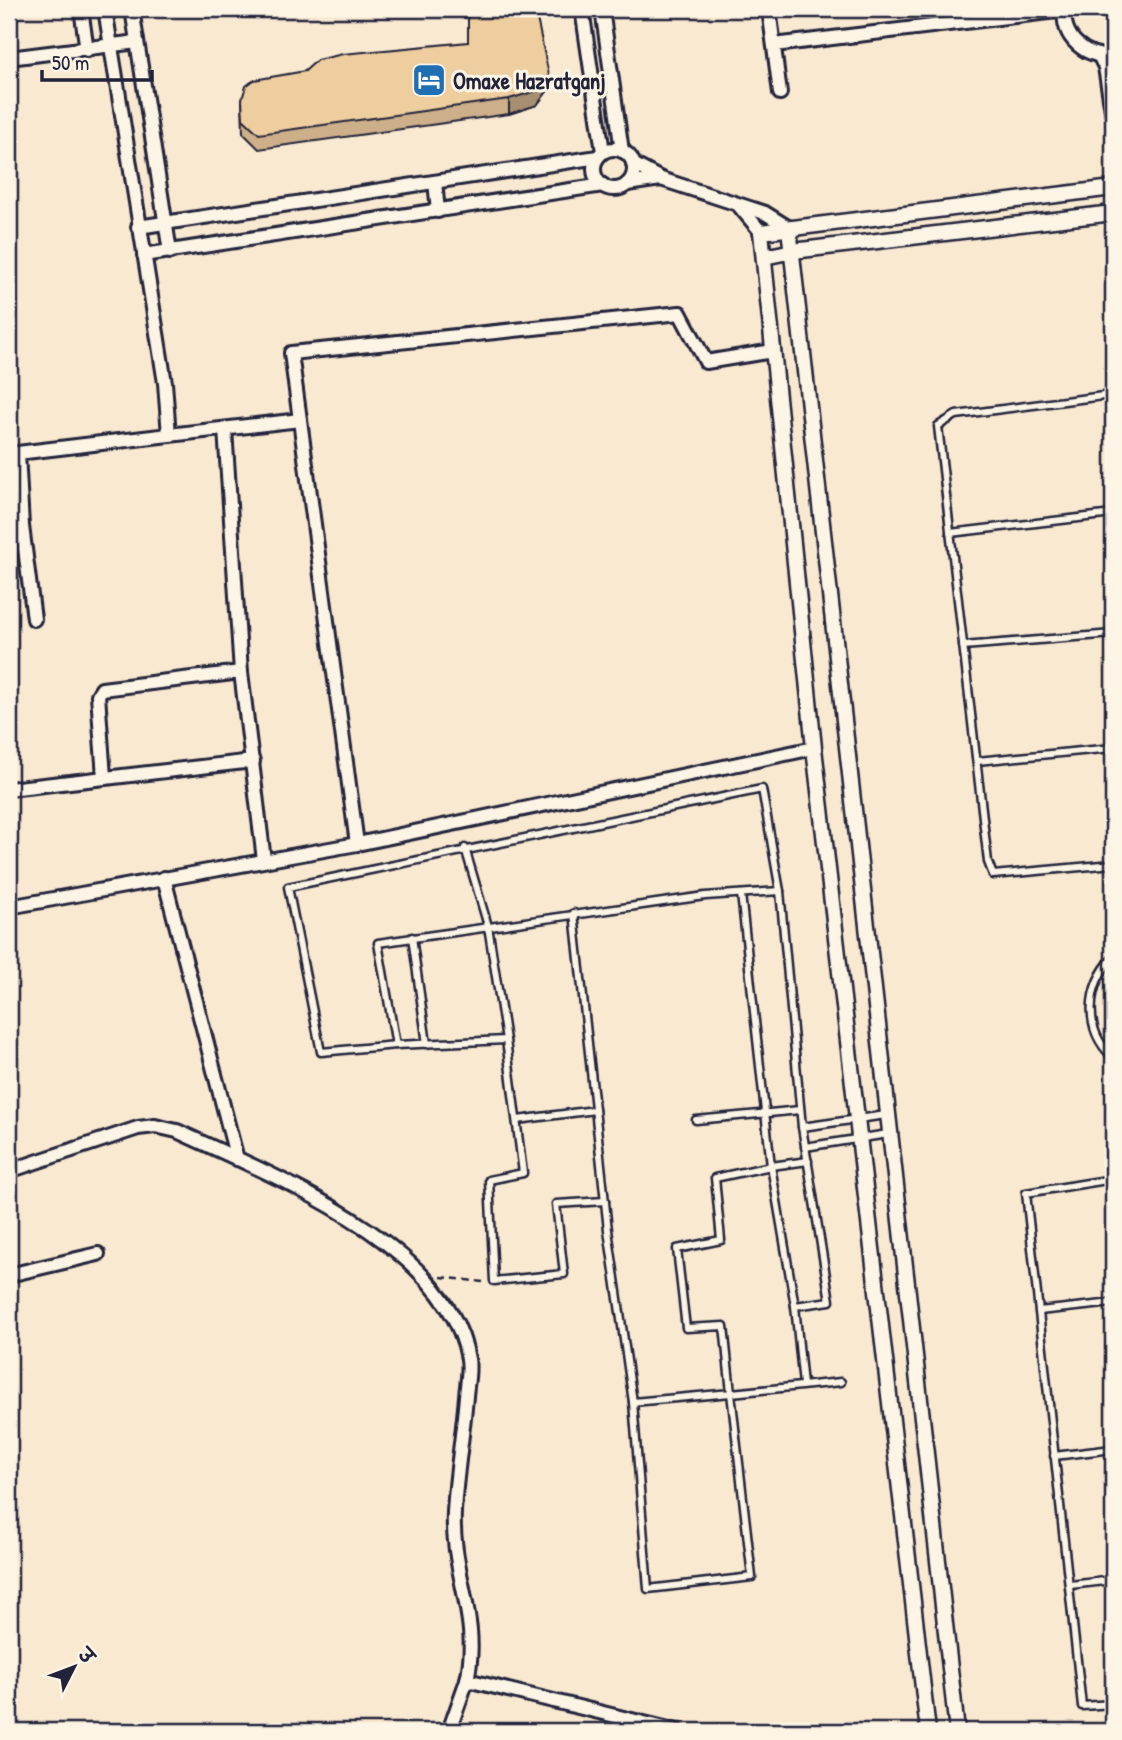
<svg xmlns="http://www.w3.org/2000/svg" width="1122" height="1740" viewBox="0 0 1122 1740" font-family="'Patrick Hand','Playpen Sans Deva',sans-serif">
	<rect width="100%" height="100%" fill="#f8e9d0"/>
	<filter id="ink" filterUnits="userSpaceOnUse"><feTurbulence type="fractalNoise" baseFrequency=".0143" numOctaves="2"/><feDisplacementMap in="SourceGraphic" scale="14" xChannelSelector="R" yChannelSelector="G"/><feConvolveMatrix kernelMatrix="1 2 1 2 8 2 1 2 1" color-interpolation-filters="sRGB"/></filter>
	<g filter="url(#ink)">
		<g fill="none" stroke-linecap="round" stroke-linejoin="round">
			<!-- service casing -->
			<g stroke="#22223b" stroke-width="11">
				<g id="service">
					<path d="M1113 378 1110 389 1113 406"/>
					<path d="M1111 395 956 415 938 426 988 862 993 875 1113 864"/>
					<path d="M950 533 1113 514"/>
					<path d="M963 646 1113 634"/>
					<path d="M977 761 1113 748"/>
					<path d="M465 848 488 926 506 1040 523 1173 489 1180 494 1281 564 1274 556 1204 605 1201"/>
					<path d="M741 894 771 1166 808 1161"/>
					<path d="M574 913 608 1230 633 1402 648 1589 752 1577 731 1393 841 1382"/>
					<path d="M412 937 427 1044"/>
					<path d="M1113 958C1086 985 1083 1031 1113 1057"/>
					<path d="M506 1040 396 1045 378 943 705 896 780 891 802 1127 830 1301 795 1306 803 1385"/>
					<path d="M396 1045 321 1052 288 887 762 789 780 891"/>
					<path d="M517 1120 595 1110"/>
					<path d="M696 1120 800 1110"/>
					<path d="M802 1127 886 1115"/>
					<path d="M805 1147 888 1134"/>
					<path d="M1113 1179 1026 1193 1082 1706 1113 1704"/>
					<path d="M1039 1311 1113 1303"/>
					<path d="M633 1402 731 1393 724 1326 686 1328 677 1249 721 1240 715 1178 771 1166 795 1306"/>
					<path d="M1054 1456 1113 1449"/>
					<path d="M1070 1585 1113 1580"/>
				</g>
			</g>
			<!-- minor casing -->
			<g stroke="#22223b" stroke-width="18">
				<g id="minor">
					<path d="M81 9 87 50"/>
					<path d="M132 9 170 252"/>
					<path d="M582 9 603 152"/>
					<path d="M602 9 622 151"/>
					<path d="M769 9 780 93"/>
					<path d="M1065 9C1061 39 1086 57 1113 57"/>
					<path d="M774 45 1065 10"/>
					<path d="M1100 57 1105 67 1113 117"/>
					<path d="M9 58 137 42"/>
					<circle cx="614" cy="169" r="20"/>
					<path d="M661 179 765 213 789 228"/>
					<path d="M435 182 438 211"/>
					<path d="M627 184 661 179 633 164"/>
					<path d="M740 207 761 232"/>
					<path d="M138 227 598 157"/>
					<path d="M144 255 603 185"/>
					<path d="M225 429 241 672 264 860"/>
					<path d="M169 435 300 420"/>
					<path d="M18 453 22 526 34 619"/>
					<path d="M9 454 169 435 165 383 105 9"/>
					<path d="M104 777 98 695 102 689 241 672"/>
					<path d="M9 789 253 761"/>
					<path d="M357 844 291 353 680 313 706 362 773 351"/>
					<path d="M164 878 237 1159"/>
					<path d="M9 907 357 844 814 748"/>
					<path d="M9 1171 138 1128 155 1126 177 1131C271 1175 449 1244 468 1359 470 1370 467 1384 466 1396 463 1435 456 1474 454 1512 451 1573 481 1619 467 1680L677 1731"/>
					<path d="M9 1275 98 1254"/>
					<path d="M449 1731 467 1680"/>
				</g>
			</g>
			<!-- tertiary casing -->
			<g stroke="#22223b" stroke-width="19">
				<g id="tertiary">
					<path d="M789 228 957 1731"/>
					<path d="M764 257 793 251 1113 213"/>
					<path d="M928 1731 814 748 761 232 1113 188"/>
				</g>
			</g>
			<!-- path -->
			<path stroke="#22223b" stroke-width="2.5" stroke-dasharray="7 5" stroke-linecap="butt" d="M441 1277 483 1282"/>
			<!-- service -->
			<use href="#service" stroke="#fcf5e5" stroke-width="6"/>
			<!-- minor -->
			<use href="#minor" stroke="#fcf5e5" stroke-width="12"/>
			<!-- tertiary -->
			<use href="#tertiary" stroke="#fcf5e5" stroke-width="14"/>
		</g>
		<!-- wall -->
		<path fill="#cdb089" stroke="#22223b" stroke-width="2" d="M549 89 537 105 509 114 259 149 243 133 242 99Z"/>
		<!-- shaded-wall -->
		<path fill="#a7906f" stroke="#22223b" stroke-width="2" d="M549 75V89L537 105 509 114V99Z"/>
		<!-- building -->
		<path fill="#eecd9f" stroke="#22223b" stroke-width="2" d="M468 9H535L549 75 537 91 509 99 259 134 243 119 242 99 246 86 254 80 305 71 317 60 343 54 468 42Z"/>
	</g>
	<!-- icons -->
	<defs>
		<g id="hotel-square" transform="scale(1.75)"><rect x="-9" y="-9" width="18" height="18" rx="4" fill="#1f6fb2" stroke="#fcf5e5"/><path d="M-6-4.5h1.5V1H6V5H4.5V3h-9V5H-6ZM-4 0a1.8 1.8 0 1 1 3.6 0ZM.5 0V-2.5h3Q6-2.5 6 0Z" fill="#fff"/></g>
	</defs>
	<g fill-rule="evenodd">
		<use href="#hotel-square" x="429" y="80"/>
	</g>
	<g text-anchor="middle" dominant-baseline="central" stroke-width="6" stroke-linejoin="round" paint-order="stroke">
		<!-- poi labels -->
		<g font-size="23" font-weight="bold" fill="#22223b" stroke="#fcf5e5" text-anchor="start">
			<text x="453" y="80">Omaxe Hazratganj</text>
		</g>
	</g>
	<!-- margin -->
	<rect width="1122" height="1740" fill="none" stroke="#fcf5e5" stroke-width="35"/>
	<rect x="18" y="18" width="1087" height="1705" fill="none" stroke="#22223b" stroke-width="2.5" filter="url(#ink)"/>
	<!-- north arrow -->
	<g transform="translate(74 1667) rotate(48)" stroke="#fcf5e5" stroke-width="5" paint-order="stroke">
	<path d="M0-5L12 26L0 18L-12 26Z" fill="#22223b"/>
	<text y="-10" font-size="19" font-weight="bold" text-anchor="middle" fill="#22223b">उ</text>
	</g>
	<!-- scale -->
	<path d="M42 70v10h110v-10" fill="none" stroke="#22223b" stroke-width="3.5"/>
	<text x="52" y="70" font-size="21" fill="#22223b" stroke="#fcf5e5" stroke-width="5" paint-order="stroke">50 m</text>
</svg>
